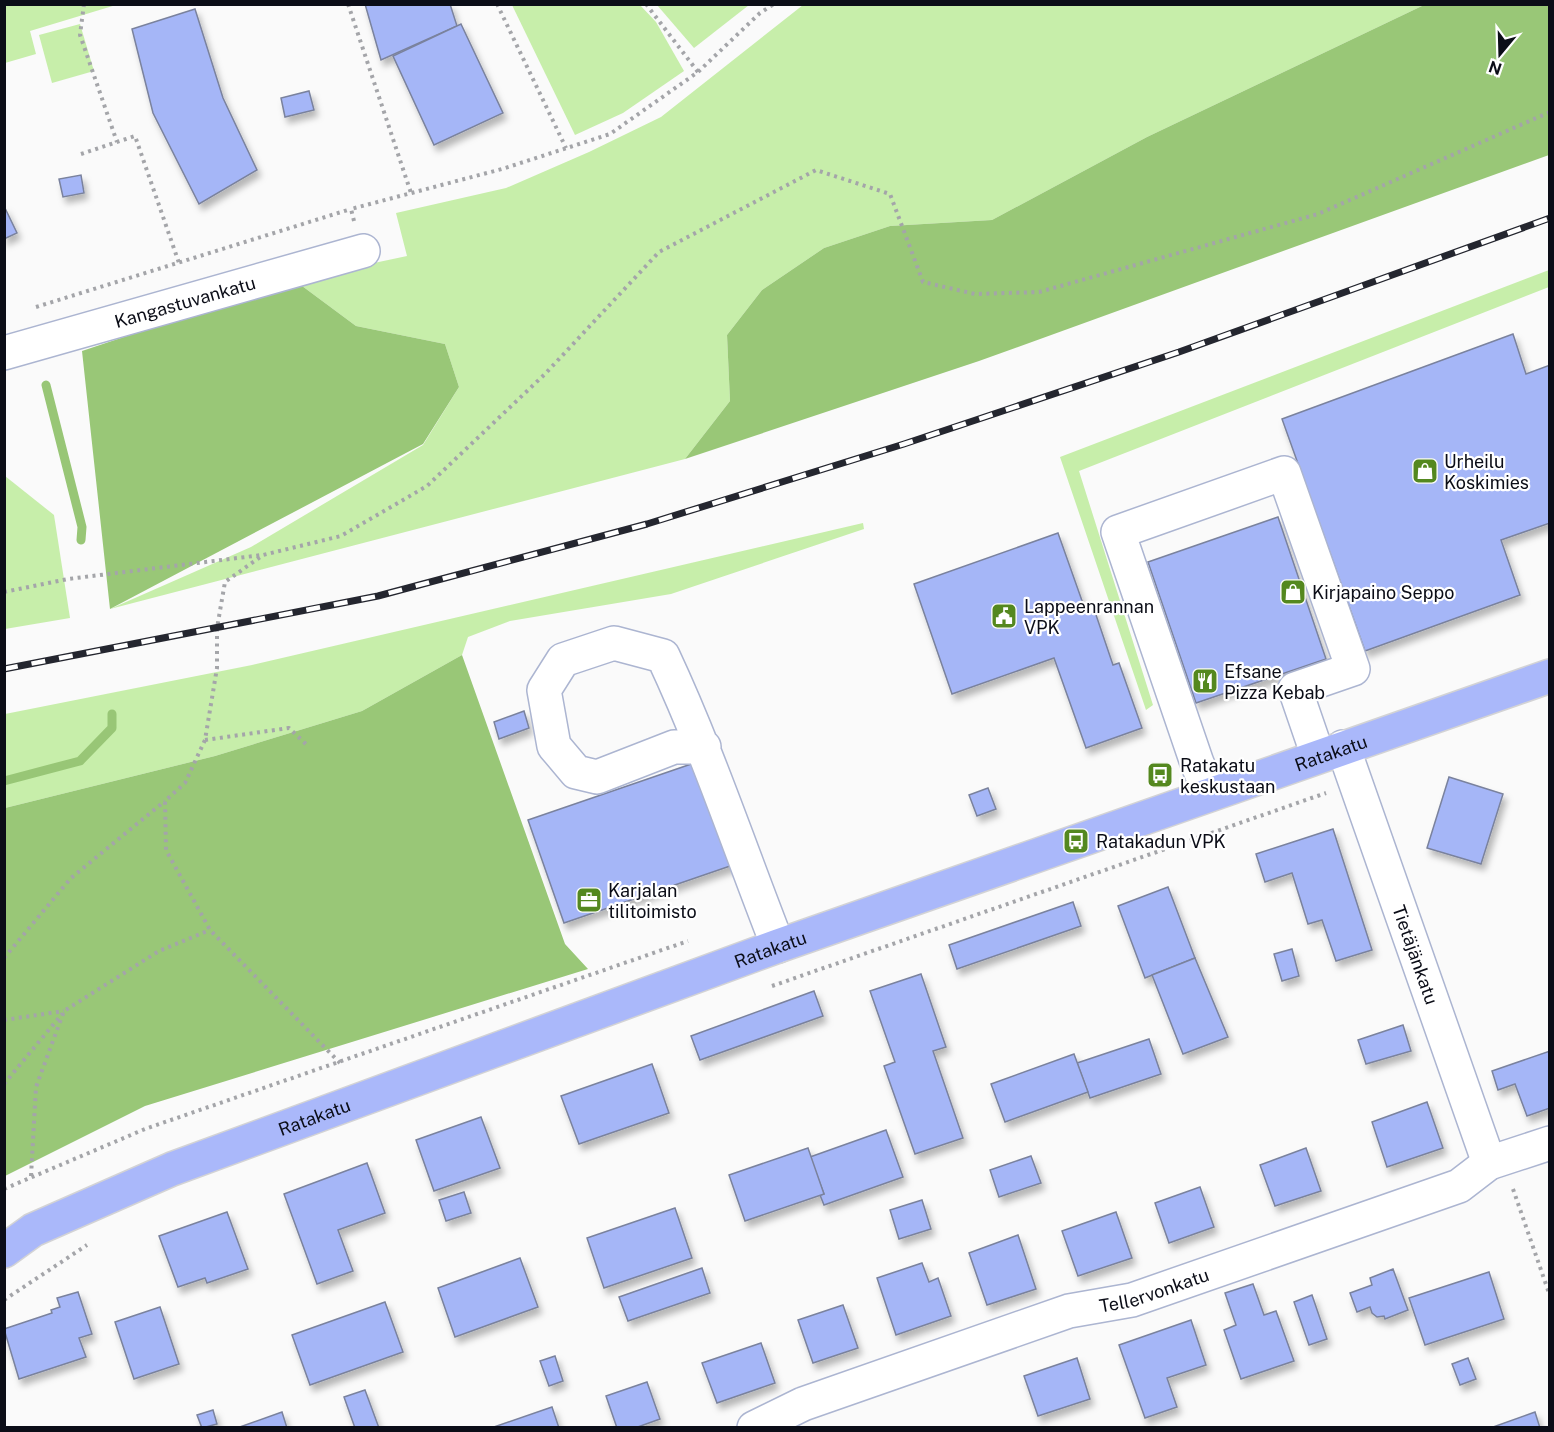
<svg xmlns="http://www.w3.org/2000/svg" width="1554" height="1432" viewBox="0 0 1554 1432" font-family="'Public Sans',sans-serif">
	<defs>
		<filter id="shadow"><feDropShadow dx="3.5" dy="6" stdDeviation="3" flood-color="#0004"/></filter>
	</defs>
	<rect width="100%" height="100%" fill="#fafafa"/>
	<!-- green -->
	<g fill="#c7eeaa">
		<path d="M5 4H116V5L30 31 36 54 5 63Z"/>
		<path d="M512 5H640L656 22 684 71 623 113 575 135Z"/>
		<path d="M657 5H749L694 48Z"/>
		<path d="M803 5H1424L1147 137 992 220 890 226 824 248 762 290 727 335 730 401 685 459 110 609 251 547 423 445 459 387 445 344 356 326 294 280 407 256 396 213 506 188 589 152 661 117Z"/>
		<path d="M80 24 94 71 52 83 39 35Z"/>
		<path d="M1549 270V287L1079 471 1153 705 1146 710 1060 457Z"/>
		<path d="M5 476 54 515 70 618 5 629Z"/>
		<path d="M863 523 864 529 671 594 510 621 468 637 462 655 362 711 215 756 5 808V714L252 665Z"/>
	</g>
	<!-- forest -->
	<g fill="#99c777">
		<path d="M1424 5H1549V155L979 361 685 459 730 401 727 335 762 290 824 248 890 226 992 220 1147 137Z"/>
		<path d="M294 280 356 326 445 344 459 387 423 444 110 609 82 351Z"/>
		<path d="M462 655 565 944 588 969 145 1106 5 1176V808L215 756 362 711Z"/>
	</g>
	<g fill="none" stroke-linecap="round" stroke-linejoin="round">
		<!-- stream -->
		<g stroke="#98c676" stroke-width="9">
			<path d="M46 385 82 527 81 540"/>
			<path d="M4 781 80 761 112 728V714"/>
		</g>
	</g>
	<!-- building -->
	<g fill="#a5b6f7" stroke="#7a829d" stroke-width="1.5" filter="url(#shadow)">
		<path d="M365 4H450L457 26 381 60Z"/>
		<path d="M195 9 223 98 257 170 199 204 153 113 132 29Z"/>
		<path d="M461 24 503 113 434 145 393 56Z"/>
		<path d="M309 91 314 110 285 117 281 98Z"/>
		<path d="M81 175 84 193 63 197 59 179Z"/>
		<path d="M4 206 17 233 4 239Z"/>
		<path d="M1513 334 1526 374 1550 365V523L1501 540 1520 595 1365 651 1282 419Z"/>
		<path d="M1278 517 1326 659 1196 703 1148 562Z"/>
		<path d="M1058 533 1086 612 1094 609 1113 665 1119 663 1142 728 1086 748 1054 658 952 694 914 584Z"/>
		<path d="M524 711 529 728 499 739 494 722Z"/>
		<path d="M700 761 736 864 564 923 528 820Z"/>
		<path d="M1449 777 1503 794 1481 864 1427 848Z"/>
		<path d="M988 788 996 809 977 816 969 795Z"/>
		<path d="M1333 829 1372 950 1336 961 1322 920 1308 924 1292 873 1265 882 1256 854Z"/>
		<path d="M1168 887 1195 958 1145 978 1118 906Z"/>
		<path d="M1073 902 1081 926 957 969 949 945Z"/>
		<path d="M1292 949 1299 976 1282 981 1274 954Z"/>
		<path d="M1195 958 1228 1037 1183 1054 1152 975Z"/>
		<path d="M921 974 946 1047 933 1051 963 1138 915 1154 884 1066 895 1062 870 991Z"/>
		<path d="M814 991 823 1016 700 1060 691 1036Z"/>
		<path d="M1403 1025 1411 1051 1366 1064 1358 1040Z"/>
		<path d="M1149 1039 1161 1074 1090 1098 1077 1063Z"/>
		<path d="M1550 1051V1108L1527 1116 1515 1084 1498 1090 1492 1071Z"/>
		<path d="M1074 1054 1088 1092 1005 1122 991 1084Z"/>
		<path d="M652 1064 669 1113 579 1144 561 1096Z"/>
		<path d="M1427 1102 1443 1148 1387 1167 1372 1122Z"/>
		<path d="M481 1117 500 1168 434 1191 416 1140Z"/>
		<path d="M886 1130 903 1177 824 1205 820 1195 824 1194 810 1157Z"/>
		<path d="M808 1148 824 1194 745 1221 729 1175Z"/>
		<path d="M1306 1148 1321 1191 1275 1206 1260 1165Z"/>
		<path d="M1031 1156 1041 1183 999 1197 990 1170Z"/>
		<path d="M367 1163 385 1213 338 1230 353 1271 317 1284 284 1194Z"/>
		<path d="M1200 1187 1214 1227 1169 1243 1155 1203Z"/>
		<path d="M464 1192 471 1213 446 1221 439 1200Z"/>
		<path d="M922 1200 931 1229 899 1239 890 1210Z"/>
		<path d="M675 1208 692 1258 604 1288 587 1238Z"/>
		<path d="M227 1212 248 1269 207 1283 205 1278 178 1287 159 1236Z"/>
		<path d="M1116 1212 1132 1258 1078 1276 1062 1231Z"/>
		<path d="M1018 1235 1036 1289 987 1305 969 1253Z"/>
		<path d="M520 1258 538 1307 455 1337 438 1288Z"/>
		<path d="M922 1263 929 1282 938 1278 951 1316 896 1335 877 1278Z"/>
		<path d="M702 1268 710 1293 628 1321 619 1297Z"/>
		<path d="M1393 1269 1408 1310 1385 1319 1384 1316 1377 1317 1372 1313 1370 1307 1357 1312 1350 1293 1372 1285 1370 1278Z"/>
		<path d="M1489 1272 1504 1319 1425 1345 1409 1298Z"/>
		<path d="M1253 1284 1264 1315 1276 1311 1294 1361 1241 1379 1224 1330 1236 1325 1225 1293Z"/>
		<path d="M78 1292 92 1334 79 1338 86 1357 19 1379 4 1329 52 1313 51 1310 60 1307 57 1298Z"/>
		<path d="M1312 1295 1327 1339 1309 1345 1294 1302Z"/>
		<path d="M385 1302 403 1352 310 1385 292 1335Z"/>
		<path d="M843 1305 858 1348 813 1363 798 1320Z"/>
		<path d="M160 1307 179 1364 134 1379 115 1322Z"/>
		<path d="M1191 1320 1206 1365 1167 1378 1177 1407 1145 1418 1119 1345Z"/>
		<path d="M761 1343 775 1383 717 1403 702 1363Z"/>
		<path d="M555 1356 563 1381 549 1386 540 1361Z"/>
		<path d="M1077 1358 1090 1399 1038 1416 1024 1376Z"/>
		<path d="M1468 1358 1476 1379 1460 1385 1452 1364Z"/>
		<path d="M647 1382 660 1419 635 1428H617L606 1396Z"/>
		<path d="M365 1390 379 1428H355L344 1397Z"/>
		<path d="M552 1407 559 1428H491Z"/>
		<path d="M213 1410 217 1424 202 1428 197 1415Z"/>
		<path d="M282 1412 287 1428H237Z"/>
		<path d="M1535 1412 1540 1428H1493V1427Z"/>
	</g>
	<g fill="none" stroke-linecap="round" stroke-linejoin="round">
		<!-- minor casing -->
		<g stroke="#acb5d1" stroke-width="36">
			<g id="minor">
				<path id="s1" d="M4 353 363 251"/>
				<path d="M704 747H674L597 777 576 772 554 746 544 690 563 660 614 643 663 656C707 750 740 849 778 946"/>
				<path id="s2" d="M1343 747 1489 1163"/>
				<path d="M1210 794 1197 763 1118 532 1284 473 1353 669 1295 689 1318 756"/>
				<path id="s3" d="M754 1428 803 1404 1069 1311 1132 1300 1459 1186 1489 1163 1550 1143"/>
			</g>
		</g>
		<!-- major casing -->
		<g stroke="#d3d3d5" stroke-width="36">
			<g id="major">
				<path id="s4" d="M4 1251 33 1230 172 1169 778 946 1550 676"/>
			</g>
		</g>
		<!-- path -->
		<g stroke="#a4a5a9" stroke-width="4" stroke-dasharray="3 4.5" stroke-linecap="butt">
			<path d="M84 4 80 35 117 142"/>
			<path d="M348 4 411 193"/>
			<path d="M497 4 566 148"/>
			<path d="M646 4 698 72"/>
			<path d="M81 154 135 136 179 263"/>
			<path d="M354 221 351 209 502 169 610 134 698 72 760 13 774 4"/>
			<path d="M36 307 351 209"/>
			<path d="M4 592 68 579 262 555"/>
			<path d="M205 740 289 728 309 747"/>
			<path d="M4 958 71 878 165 801"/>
			<path d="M772 986 1326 793"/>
			<path d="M4 1020 64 1011"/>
			<path d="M340 1063 210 930 166 850 165 801 185 783 205 740 217 668V628L225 582 263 555 341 536 427 486 545 374 659 252 816 170 890 194 923 282 975 294 1039 292 1318 214 1550 112"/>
			<path d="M4 1084 62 1014"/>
			<path d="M31 1176 36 1087 64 1011 159 951 210 930"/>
			<path d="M4 1189 145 1129 688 941"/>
			<path d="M1513 1189 1550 1296"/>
			<path d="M4 1300 87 1245"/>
		</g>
		<!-- minor -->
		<use href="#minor" stroke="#fff" stroke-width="33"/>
		<!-- major -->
		<use href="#major" stroke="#aab8fa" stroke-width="33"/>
		<!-- rail casing -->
		<g stroke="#24262f" stroke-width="7">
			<path id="rail" d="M4 669 378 596 647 524 904 444 1179 352 1550 218"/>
		</g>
		<!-- rail -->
		<use href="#rail" stroke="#fff" stroke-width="4.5" stroke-dasharray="14" stroke-linecap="butt"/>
	</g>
	<!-- icons -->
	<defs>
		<g id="shop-square" transform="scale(1.35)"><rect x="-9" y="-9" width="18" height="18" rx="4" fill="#54881f" stroke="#fff"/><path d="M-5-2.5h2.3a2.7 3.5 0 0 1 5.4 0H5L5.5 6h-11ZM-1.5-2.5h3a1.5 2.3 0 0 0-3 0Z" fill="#fff"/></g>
		<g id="civic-square" transform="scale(1.35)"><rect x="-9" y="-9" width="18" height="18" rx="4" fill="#54881f" stroke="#fff"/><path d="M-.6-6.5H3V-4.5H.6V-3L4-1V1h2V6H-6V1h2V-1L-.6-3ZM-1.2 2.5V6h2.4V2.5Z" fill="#fff"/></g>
		<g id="restaurant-square" transform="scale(1.35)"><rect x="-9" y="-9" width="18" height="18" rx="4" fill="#54881f" stroke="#fff"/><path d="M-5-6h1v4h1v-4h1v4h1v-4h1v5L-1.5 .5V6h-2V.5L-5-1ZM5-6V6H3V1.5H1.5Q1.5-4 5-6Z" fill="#fff"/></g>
		<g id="bus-square" transform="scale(1.35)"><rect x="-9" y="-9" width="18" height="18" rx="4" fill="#54881f" stroke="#fff"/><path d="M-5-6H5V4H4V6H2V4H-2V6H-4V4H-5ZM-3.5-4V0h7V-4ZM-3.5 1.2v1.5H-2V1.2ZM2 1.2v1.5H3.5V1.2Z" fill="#fff"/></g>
		<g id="office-square" transform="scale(1.35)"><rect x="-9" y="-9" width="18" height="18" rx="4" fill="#54881f" stroke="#fff"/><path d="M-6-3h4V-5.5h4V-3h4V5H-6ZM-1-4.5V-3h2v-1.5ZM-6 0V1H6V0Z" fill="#fff"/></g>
	</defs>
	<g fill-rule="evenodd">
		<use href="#shop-square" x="1425" y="471"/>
		<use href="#shop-square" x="1293" y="592"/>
		<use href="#civic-square" x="1004" y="616"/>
		<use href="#restaurant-square" x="1205" y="681"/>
		<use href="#bus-square" x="1160" y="775"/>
		<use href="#bus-square" x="1076" y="841"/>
		<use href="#office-square" x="589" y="900"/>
	</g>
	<g text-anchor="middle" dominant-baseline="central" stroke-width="4.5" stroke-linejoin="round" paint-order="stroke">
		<!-- street labels -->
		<g font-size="18" fill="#0b0d17" stroke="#fff">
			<text stroke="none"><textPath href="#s1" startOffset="188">Kangastuvankatu</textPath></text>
			<text stroke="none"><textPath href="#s4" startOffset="1419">Ratakatu</textPath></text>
			<text stroke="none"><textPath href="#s4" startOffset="825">Ratakatu</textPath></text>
			<text stroke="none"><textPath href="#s2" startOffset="220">Tietäjänkatu</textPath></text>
			<text stroke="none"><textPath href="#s4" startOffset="339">Ratakatu</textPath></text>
			<text stroke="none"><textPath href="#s3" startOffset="424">Tellervonkatu</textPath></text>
		</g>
		<!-- poi labels -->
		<g font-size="18" fill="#0b0d17" stroke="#fff" text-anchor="start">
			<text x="1444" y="461">Urheilu<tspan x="1444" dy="21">Koskimies</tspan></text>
			<text x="1312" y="592">Kirjapaino Seppo</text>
			<text x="1024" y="606">Lappeenrannan<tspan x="1024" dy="21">VPK</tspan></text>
			<text x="1224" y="671">Efsane<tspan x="1224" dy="21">Pizza Kebab</tspan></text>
			<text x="1180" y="765">Ratakatu<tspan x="1180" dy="21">keskustaan</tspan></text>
			<text x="1096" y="841">Ratakadun VPK</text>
			<text x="608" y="890">Karjalan<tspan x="608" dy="21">tilitoimisto</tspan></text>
		</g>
	</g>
	<!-- border -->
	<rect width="1554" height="1432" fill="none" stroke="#0b0d17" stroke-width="12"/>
	<!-- north arrow -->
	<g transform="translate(1500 54) rotate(199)" stroke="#ffffff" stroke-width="4.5" paint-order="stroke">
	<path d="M0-4.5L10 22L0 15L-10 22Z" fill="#0b0d17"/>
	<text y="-9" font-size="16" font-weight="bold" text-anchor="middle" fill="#0b0d17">N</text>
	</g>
</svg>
